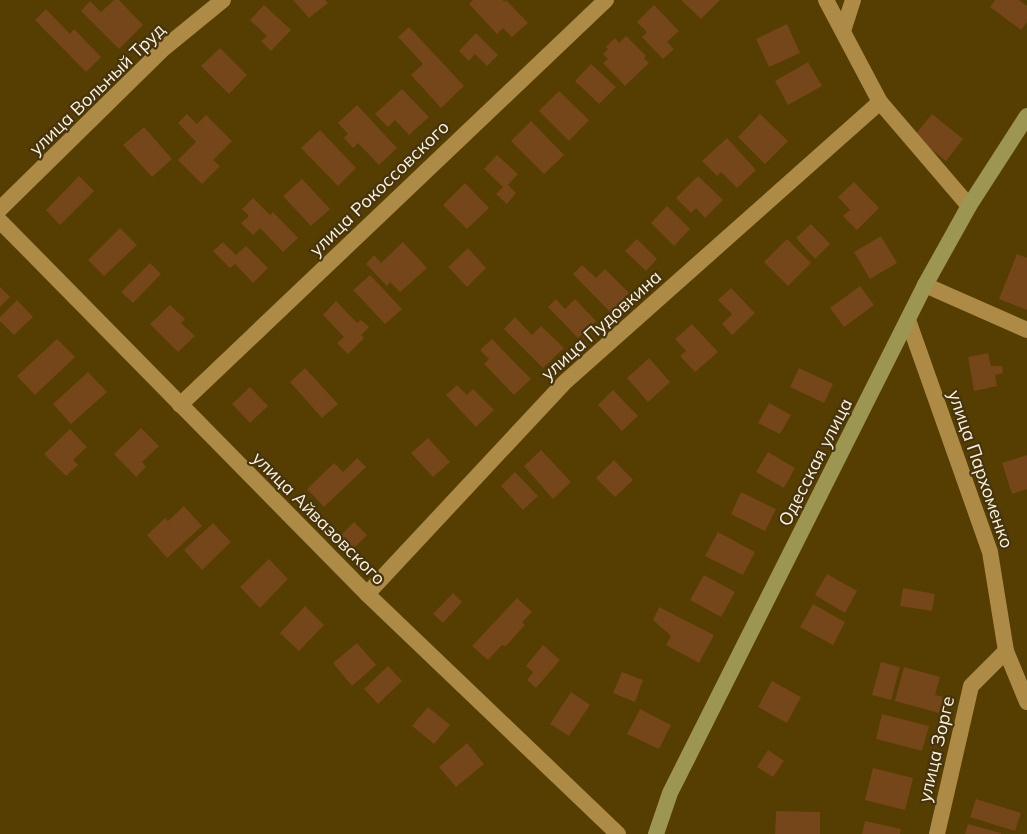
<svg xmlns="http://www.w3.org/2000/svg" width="1027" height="834" viewBox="0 0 1027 834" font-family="Mulish,sans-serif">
	<rect width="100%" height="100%" fill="#563d01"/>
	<!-- building -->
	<g fill="#744619">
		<path d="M114 0H119L143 25 119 49 81 11 90 1 101 12Z"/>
		<path d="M293 0H325L328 3 309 18Z"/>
		<path d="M473 0H503L504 2 506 0 528 23 512 37 503 28 497 34 469 4Z"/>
		<path d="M681 0H720L701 19Z"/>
		<path d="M995 0H1019L1027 6V22L1021 30 990 7Z"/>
		<path d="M264 5 291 30 271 51 261 41 267 36 250 20Z"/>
		<path d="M654 5 679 31 667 42 674 49 663 59 642 37 647 32 637 22Z"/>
		<path d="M46 9 70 34 74 29 101 57 86 72 35 20Z"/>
		<path d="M787 24 800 53 769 67 756 39Z"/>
		<path d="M409 27 464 86 441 108 411 75 423 64 398 37Z"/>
		<path d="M476 33 498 55 487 66 475 54 469 61 459 51Z"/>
		<path d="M626 36 646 56 644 58 649 63 625 86 603 63 608 59 603 54 608 49 606 47 615 38 619 43Z"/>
		<path d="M220 48 247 75 229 94 201 66Z"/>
		<path d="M808 62 822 86 788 105 775 81Z"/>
		<path d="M591 64 616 87 599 104 575 81Z"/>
		<path d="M402 89 429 117 409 135 395 120 388 127 375 114Z"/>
		<path d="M559 91 589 120 569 141 539 111Z"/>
		<path d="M357 105 397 148 379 165 358 143 353 148 344 138 348 134 338 123Z"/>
		<path d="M187 114 197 124 206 115 232 141 213 160 220 166 202 184 178 160 196 142 178 123Z"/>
		<path d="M760 114 788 141 765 164 738 137Z"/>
		<path d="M932 114 963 139 946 161 914 136Z"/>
		<path d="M531 121 564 155 544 174 511 141Z"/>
		<path d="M144 127 172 159 152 177 123 145Z"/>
		<path d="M320 130 356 168 338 186 301 148Z"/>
		<path d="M727 138 756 170 737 188 721 172 717 176 702 161Z"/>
		<path d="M497 155 518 174 508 185 516 193 507 204 496 194 503 187 484 169Z"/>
		<path d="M79 176 94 191 60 225 46 210Z"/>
		<path d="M698 176 723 200 705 218 696 208 691 213 676 198Z"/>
		<path d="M302 179 330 209 311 226 283 196Z"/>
		<path d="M854 182 879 208 857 230 843 216 850 210 838 197Z"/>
		<path d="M465 183 489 208 467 229 443 205Z"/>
		<path d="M253 198 270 215 273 212 298 238 283 252 260 228 253 235 241 223 249 216 242 209Z"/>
		<path d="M667 206 690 229 674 246 651 223Z"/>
		<path d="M811 224 830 244 815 259 796 238Z"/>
		<path d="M120 228 137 245 104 276 88 260Z"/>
		<path d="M881 236 897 263 870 279 854 252Z"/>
		<path d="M637 239 657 259 646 271 625 251Z"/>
		<path d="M787 239 811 263 788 286 764 262Z"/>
		<path d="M223 242 236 255 246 246 268 268 253 283 235 264 230 268 213 251Z"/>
		<path d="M403 242 427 268 400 292 390 282 387 286 366 264 374 255 381 263Z"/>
		<path d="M468 248 486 268 467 287 448 267Z"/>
		<path d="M1017 254 1027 258V310L999 299Z"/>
		<path d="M150 263 161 274 133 303 121 292Z"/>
		<path d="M582 265 596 278 605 269 629 293 610 312 573 274Z"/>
		<path d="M370 275 402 309 385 324 353 290Z"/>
		<path d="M860 286 874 305 844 327 830 308Z"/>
		<path d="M0 287 10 297 0 307Z"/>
		<path d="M731 288 755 313 732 335 722 324 732 314 718 300Z"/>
		<path d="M556 299 565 309 575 299 596 321 578 338 548 307Z"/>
		<path d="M17 300 33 317 14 335 0 321V317Z"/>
		<path d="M336 301 357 323 361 320 369 327 361 335 364 338 348 354 337 343 344 337 323 315Z"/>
		<path d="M170 305 185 319 181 323 195 336 178 352 150 324Z"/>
		<path d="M515 317 532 335 541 326 564 348 543 368 504 329Z"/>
		<path d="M692 324 718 352 695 372 680 356 686 351 675 339Z"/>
		<path d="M57 339 75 357 35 395 17 376Z"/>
		<path d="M492 339 531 379 514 395 484 364 489 359 480 350Z"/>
		<path d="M988 353 991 366H1002L1003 373 995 375 997 386 974 391 968 357Z"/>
		<path d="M649 358 670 382 648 402 627 378Z"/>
		<path d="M305 368 338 404 322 418 290 382Z"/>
		<path d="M799 368 833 384 824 403 790 387Z"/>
		<path d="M88 372 107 392 71 424 53 404Z"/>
		<path d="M457 385 467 395 473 389 494 410 476 427 446 395Z"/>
		<path d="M250 387 268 406 250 423 232 404Z"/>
		<path d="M613 390 638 416 622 431 598 405Z"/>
		<path d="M769 403 791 415 780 434 758 423Z"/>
		<path d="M141 428 159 446 142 462 146 467 136 477 114 454Z"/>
		<path d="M70 429 87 447 73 460 78 465 66 476 44 454Z"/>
		<path d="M428 438 450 462 433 477 411 453Z"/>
		<path d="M541 450 571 482 553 499 524 466Z"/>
		<path d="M768 452 795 468 784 488 756 472Z"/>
		<path d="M1027 455V489L1012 494 1002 463Z"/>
		<path d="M357 458 366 467 324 507 307 489 334 463 343 472Z"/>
		<path d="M614 460 633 480 615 497 596 478Z"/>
		<path d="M515 472 538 496 523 510 501 486Z"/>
		<path d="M741 492 776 509 765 531 731 514Z"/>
		<path d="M184 506 202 526 167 558 147 535 165 518 168 521Z"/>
		<path d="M354 522 367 535 352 550 339 537Z"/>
		<path d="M213 523 231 542 202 570 184 550Z"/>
		<path d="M718 532 755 552 743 575 705 556Z"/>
		<path d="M269 559 288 579 260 608 240 587Z"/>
		<path d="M827 574 857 591 845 613 815 595Z"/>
		<path d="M704 575 735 592 721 617 690 600Z"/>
		<path d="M903 588 935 594 932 611 900 606Z"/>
		<path d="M453 593 462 602 443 623 433 614Z"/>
		<path d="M517 598 532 612 522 622 525 625 506 646 502 645 488 660 472 646Z"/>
		<path d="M813 604 845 622 833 645 800 627Z"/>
		<path d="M305 606 324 625 299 651 280 633Z"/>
		<path d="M659 607 714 635 699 663 666 645 671 636 653 620Z"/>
		<path d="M357 643 376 665 352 686 333 663Z"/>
		<path d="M543 645 560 660 536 688 527 680 533 672 526 666Z"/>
		<path d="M881 662 900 667 891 700 872 695Z"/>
		<path d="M388 666 402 681 378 704 364 689Z"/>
		<path d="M904 667 940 677 935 695 943 697 939 713 895 701Z"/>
		<path d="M622 672 643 680 635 702 613 693Z"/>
		<path d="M772 681 801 697 787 723 758 707Z"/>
		<path d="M571 692 590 705 569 736 550 724Z"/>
		<path d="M428 707 450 725 434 744 412 726Z"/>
		<path d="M640 709 671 725 659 749 627 734Z"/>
		<path d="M882 714 929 726 922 751 876 739Z"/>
		<path d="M467 743 484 764 456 787 439 767Z"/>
		<path d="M768 750 784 761 773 777 757 767Z"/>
		<path d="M873 768 913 778 905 810 865 800Z"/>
		<path d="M976 799 1021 813 1015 831 970 817Z"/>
		<path d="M776 811 820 812V834H775Z"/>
		<path d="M865 821 901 829 900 834H862Z"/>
		<path d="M968 824 1001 833V834H965Z"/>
	</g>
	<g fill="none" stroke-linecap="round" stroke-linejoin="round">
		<!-- minor -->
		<g stroke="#ad8a46" stroke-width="16">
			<path d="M826 0 880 102 969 206"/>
			<path d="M843 31 853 0"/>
			<path d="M0 209 163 49 223 0"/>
			<path d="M0 221 367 594 618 834"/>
			<path d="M925 285 1027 330"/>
			<path d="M908 320 990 552 1006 651 1027 702"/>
			<path d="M180 405 606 0"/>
			<path d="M367 594 565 382 880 102"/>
			<path d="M937 834 971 686 1006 651"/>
		</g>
		<!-- secondary -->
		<path stroke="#9d9653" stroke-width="16" d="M656 834 670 793 925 285 969 206 1027 116"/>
	</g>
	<g text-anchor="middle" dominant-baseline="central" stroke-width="4.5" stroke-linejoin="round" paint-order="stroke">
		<!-- street labels -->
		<g font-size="18" fill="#fef3df" stroke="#46340f">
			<text transform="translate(97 89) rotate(-44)">улица Вольный Труд</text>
			<text transform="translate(379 188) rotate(-44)">улица Рокоссовского</text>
			<text transform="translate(601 325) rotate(-42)">улица Пудовкина</text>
			<text transform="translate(815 462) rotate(-63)">Одесская улица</text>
			<text transform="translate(981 469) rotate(71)">улица Пархоменко</text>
			<text transform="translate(319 518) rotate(45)">улица Айвазовского</text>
			<text transform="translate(936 749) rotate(-77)">улица Зорге</text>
		</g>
	</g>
</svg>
